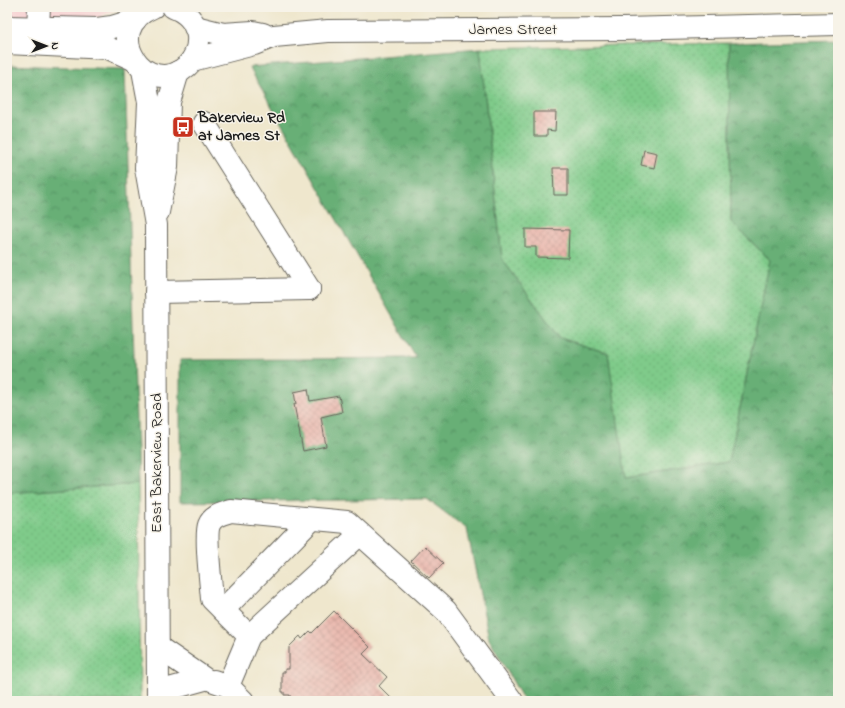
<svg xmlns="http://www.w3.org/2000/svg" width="845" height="708" viewBox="0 0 845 708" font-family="'Indie Flower',sans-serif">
	<defs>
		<pattern id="grass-dots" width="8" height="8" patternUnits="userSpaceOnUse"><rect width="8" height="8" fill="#7fcb8a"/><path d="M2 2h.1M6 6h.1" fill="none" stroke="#6dae76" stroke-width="1.8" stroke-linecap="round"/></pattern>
		<pattern id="forest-crowns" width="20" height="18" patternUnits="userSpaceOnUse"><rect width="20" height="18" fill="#67af76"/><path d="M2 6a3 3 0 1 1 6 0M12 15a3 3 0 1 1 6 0" fill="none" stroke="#548e60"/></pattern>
		<pattern id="building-cross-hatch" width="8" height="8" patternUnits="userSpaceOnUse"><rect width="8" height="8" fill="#e9b5ab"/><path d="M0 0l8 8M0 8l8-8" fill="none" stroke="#c79b93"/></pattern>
	</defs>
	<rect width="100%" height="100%" fill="#f7f3e8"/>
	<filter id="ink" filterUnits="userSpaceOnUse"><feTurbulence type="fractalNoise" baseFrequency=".025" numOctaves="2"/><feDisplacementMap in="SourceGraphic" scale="8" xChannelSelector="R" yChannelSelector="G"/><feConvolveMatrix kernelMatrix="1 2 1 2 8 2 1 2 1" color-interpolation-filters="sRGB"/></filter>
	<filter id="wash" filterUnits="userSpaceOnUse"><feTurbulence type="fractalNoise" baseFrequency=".012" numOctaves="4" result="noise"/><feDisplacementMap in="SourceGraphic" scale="16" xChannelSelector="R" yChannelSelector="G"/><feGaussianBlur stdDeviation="0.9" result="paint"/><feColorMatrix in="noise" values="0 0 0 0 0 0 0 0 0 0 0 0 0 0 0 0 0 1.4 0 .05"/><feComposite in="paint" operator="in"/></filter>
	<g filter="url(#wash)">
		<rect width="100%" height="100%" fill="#efe7cd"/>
		<!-- built -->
		<path fill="#f7cfd1" d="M7 7H120L99 18 7 17Z"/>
		<!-- grass -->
		<g fill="url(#grass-dots)" stroke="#4e7453">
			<path d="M729 43 731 222 770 260 729 462 625 478 608 353 560 338 502 259 480 48Z"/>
			<path d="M138 484 140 701 7 700V493Z"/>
		</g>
		<!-- forest -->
		<g fill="url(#forest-crowns)" stroke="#426649">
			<path d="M838 40V701H524L489 639 467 529 427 499 180 502V360L416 358 249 67 480 48 502 259 560 338 608 353 626 478 729 462 770 260 731 222 729 43Z"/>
			<path d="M7 65 125 69 138 484 7 493Z"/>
		</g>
		<g id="blocks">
			<!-- building -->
			<g fill="url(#building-cross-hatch)">
				<path d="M534 112H556L555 131 547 130V136H534Z"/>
				<path d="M644 150 657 153 654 168 641 165Z"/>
				<path d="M553 168H568V195H554Z"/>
				<path d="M525 229 569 230 568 258 536 257V247H525Z"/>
				<path d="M308 389 310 401 339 396 342 412 321 417 326 446 303 451 294 404H296L294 392Z"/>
				<path d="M425 546 443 563 429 578 411 561Z"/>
				<path d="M334 611 370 647 363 654 387 677 379 686 394 701H297L294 698 290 697V695H284V692H282V672H285V669H289V647L300 636 302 639 310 631 312 633Z"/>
			</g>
		</g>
	</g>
	<g filter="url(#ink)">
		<use href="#blocks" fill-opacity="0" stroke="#66635a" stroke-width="1"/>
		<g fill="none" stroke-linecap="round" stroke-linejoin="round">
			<!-- minor casing -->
			<g stroke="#66635a" stroke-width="24">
				<g id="minor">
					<path d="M39 7 38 28 49 43"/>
					<path d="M195 27 223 34 253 32 263 34"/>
					<path d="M192 60 254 44 274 36 328 31 623 29 838 24"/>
					<path d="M204 123 309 289"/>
					<path d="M156 292 309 289"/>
					<path d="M223 610 312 519"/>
					<path d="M249 636 360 534"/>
					<path d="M158 647 205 679 158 692"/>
					<path d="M214 681 228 686 243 701"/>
					<path d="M228 686 249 636 212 599C211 586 205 535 209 525 213 515 223 514 231 511L347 522 446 611 512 701"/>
				</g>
			</g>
			<!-- major casing -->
			<g stroke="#66635a" stroke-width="24">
				<g id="major">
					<path d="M153 7C97 30 147 102 187 66 195 59 199 47 198 36 196 22 186 12 173 7"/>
					<path d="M7 27 97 29 112 27 135 20"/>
					<path d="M7 43 108 48 133 59"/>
					<path d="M143 70 149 102 146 168 156 225 158 701"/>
					<path d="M158 212 167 167 169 102 178 72"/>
				</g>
			</g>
			<!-- minor -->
			<use href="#minor" stroke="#fff" stroke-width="22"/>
			<!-- major -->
			<use href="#major" stroke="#fff" stroke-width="22"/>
		</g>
	</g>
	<!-- icons -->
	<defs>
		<g id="bus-square" transform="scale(1.15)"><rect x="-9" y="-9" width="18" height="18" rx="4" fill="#c8321e" stroke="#f7f3e8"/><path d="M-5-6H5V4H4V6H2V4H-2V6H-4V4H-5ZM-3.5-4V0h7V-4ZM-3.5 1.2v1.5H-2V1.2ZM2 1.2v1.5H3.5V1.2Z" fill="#fff"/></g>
	</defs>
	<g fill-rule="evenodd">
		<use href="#bus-square" x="183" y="127"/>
	</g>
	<g text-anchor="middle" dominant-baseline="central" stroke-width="3" stroke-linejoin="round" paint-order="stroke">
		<!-- street labels -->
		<g font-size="16" fill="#1c1c1c" stroke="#f7f3e8">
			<text x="513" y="30">James Street</text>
			<text transform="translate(157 463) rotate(-90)">East Bakerview Road</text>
		</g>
		<!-- poi labels -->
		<g font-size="16" font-weight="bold" fill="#1c1c1c" stroke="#f7f3e8" text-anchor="start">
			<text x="198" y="118">Bakerview Rd<tspan x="198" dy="18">at James St</tspan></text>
		</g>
	</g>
	<!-- margin -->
	<rect width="845" height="708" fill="none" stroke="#f7f3e8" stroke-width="24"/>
	<!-- north arrow -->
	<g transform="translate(46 46) rotate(90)" stroke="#f7f3e8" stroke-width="3" paint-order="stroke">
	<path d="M0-3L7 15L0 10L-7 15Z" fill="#1c1c1c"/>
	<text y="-6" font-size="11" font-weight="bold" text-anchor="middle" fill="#1c1c1c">N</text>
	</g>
</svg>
